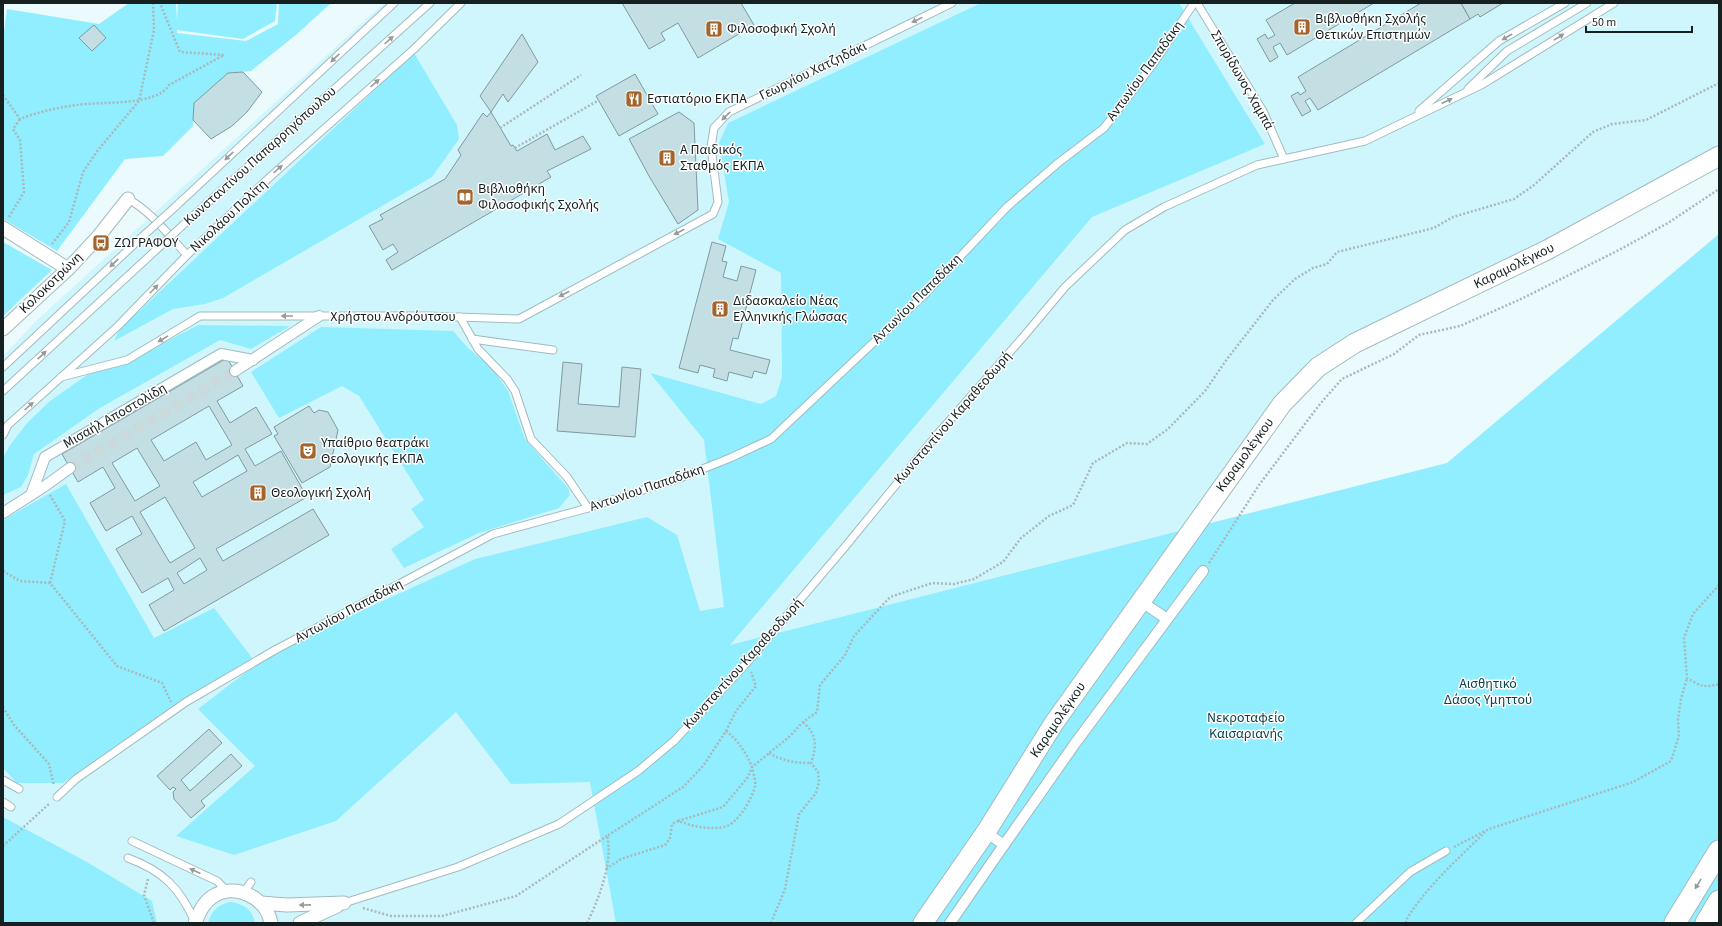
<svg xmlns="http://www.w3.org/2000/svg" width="1722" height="926" viewBox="0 0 1722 926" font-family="'Source Sans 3',sans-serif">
	<rect width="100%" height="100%" fill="#eafafd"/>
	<!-- built -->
	<path fill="#d0f6fd" d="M384 3H1719V149L1310 365 900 923H3V356L35 322Z"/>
	<!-- green -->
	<g fill="#90eeff">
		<path d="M129 3H176L177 21 178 3H277L275 21 243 39 177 30V33L246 41 278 24 279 3H331L297 34 251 71 228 73 194 103 193 126 163 156 125 159 57 251 3 219V39L7 9 99 24Z"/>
		<path d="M981 3H1179L1265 144 1092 217 730 645 1447 463 1719 234V923H616L590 782 511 784 456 712 336 821 234 855 176 836 255 766 198 709 275 650 475 559 647 517 677 535 700 611 724 607 704 440 650 373 761 404 776 396 782 377 781 273 718 239 729 202 719 143 728 123Z"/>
		<path d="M414 53 457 125 459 139 432 177 223 298 205 304 173 309 114 341 119 330Z"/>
		<path d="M3 242 52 270 3 316Z"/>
		<path d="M198 325 290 326 251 349 220 340 100 408 34 454 28 475 21 487 3 495V458L10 445 28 422 50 401 87 375 131 360Z"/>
		<path d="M321 327 453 331 468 348 492 368 508 391 525 439 568 488 570 495 559 508 479 533 404 568 391 549 424 527 411 509 424 500 359 396 342 386 279 418 251 372Z"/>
		<path d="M66 484 154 638 214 608 253 659 184 698 63 783H17L3 768V520Z"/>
		<path d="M3 817 87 862 152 901 157 923H3Z"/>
		<path d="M230 902C243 903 253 910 255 923H208C211 911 218 905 230 902Z"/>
	</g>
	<!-- building -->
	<g fill="#c3dfe3" stroke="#809a9e" fill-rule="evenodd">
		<path d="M622 3H741L754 25 698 58 678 23 661 33 665 40 649 49Z"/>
		<path d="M1295 3H1374L1287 55 1280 43 1273 47 1278 57 1270 62 1257 39 1265 34 1268 39 1275 35 1266 20Z"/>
		<path d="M1421 3H1461L1470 19 1318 110 1310 98 1305 101 1311 111 1302 116 1291 96 1298 92 1300 95 1306 91 1298 77Z"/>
		<path d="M1461 3H1503L1480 17 1478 14 1470 19Z"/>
		<path d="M94 25 106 38 92 51 79 38Z"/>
		<path d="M522 34 538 62 508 102 503 94 491 112 480 96Z"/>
		<path d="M243 72 262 92 247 112 232 126 211 139 193 120 194 103 228 73Z"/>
		<path d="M635 74 658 114 619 136 596 96Z"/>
		<path d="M491 112 511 146 513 145 517 151 547 134 555 150 583 136 591 149 547 171 551 177 392 270 386 260 398 252 393 244 383 250 369 226 383 219 380 215 445 179 461 155 458 150 483 113 487 117Z"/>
		<path d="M679 112 694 123 698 210 678 224 649 176 629 139Z"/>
		<path d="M712 242 726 246 722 261 727 262 723 277 737 281 741 266 756 270 738 339 733 338 730 350 770 360 766 374 754 371 752 378 729 372 727 381 713 377 715 369 700 365 698 373 679 368Z"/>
		<path d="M227 358 243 386 217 401 230 423 256 407 272 434 245 449 255 466 281 451 307 497 216 549 223 561 313 509 329 535 164 631 149 605 174 590 168 578 142 593 116 549 142 534 132 516 106 531 90 503 115 488 103 467 78 482 62 454ZM209 406 232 445 206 460 196 442 164 461 151 440ZM137 448 160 486 135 501 112 463ZM238 455 247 471 202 497 193 482ZM165 497 195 548 170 563 140 512ZM200 558 207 570 184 584 177 573Z"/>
		<path d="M563 362 582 364 578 404 619 407 622 367 641 369 635 437 557 431Z"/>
		<path d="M309 406 314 413 319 410 328 412 338 430 330 467 302 483 274 436 278 434 274 427Z"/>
		<path d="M209 729 222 743 181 780 190 791 231 754 242 766 201 801 205 806 191 818 174 799 173 792 176 789 173 787 170 790 157 776Z"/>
	</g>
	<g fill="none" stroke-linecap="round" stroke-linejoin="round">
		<!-- pedestrian-tunnel -->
		<path stroke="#cad9dc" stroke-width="10" stroke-dasharray="10 5" stroke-linecap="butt" d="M70 468 235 371"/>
		<!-- service casing -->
		<g stroke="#a0bbc0" stroke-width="9">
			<g id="service">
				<path d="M1197 3 1263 111 1284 159"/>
				<path d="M1468 89 1507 51 1587 3"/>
				<path d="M1419 111 1499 41 1565 3"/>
				<path d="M128 199C152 212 169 236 187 255"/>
				<path d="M175 207 394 3"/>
				<path d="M183 225 430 3"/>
				<path d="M460 317 478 349 507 379 515 391 531 439 567 477 588 508"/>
				<path d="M472 339 553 350"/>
				<path d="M3 367 143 236"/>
				<path d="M61 377 127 360 200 316H427L519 319 713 214 718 202 711 147 714 128 729 112 952 3"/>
				<path d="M3 391 155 251"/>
				<path d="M3 435 8 425 118 326 187 255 271 176 414 49 461 3"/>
				<path d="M3 780 19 789"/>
				<path d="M57 797 76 779 186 702 275 650 493 534 588 508 680 478 730 458 771 439 925 294 1007 207 1058 163 1104 128 1153 64 1194 3"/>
				<path d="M3 802 11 807"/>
				<path d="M132 841 217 881 227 891"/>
				<path d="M128 858C163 871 180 888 195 922"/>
				<path d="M244 892 251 882"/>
				<path d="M344 903 458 867 559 824 638 771 674 741 744 666 844 548 935 437 1024 336 1065 287 1125 230 1164 207 1257 165 1365 141 1483 84 1614 3"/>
				<path d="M1356 923 1410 872 1446 851"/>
			</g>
		</g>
		<!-- pedestrian casing -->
		<g stroke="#a0bbc0" stroke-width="12">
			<g id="pedestrian">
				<path d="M235 371 319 316"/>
				<path d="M31 495 45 457 221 354 253 360"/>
				<path d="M3 513 45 486 70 468"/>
				<path d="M1142 602 1167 619"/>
				<path d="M1004 845 1074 745 1203 571"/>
				<path d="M950 923 1004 845 986 832"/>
			</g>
		</g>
		<!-- minor casing -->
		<g stroke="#a0bbc0" stroke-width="15">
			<g id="minor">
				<path d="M3 228 68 269"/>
				<path d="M3 329 68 269 98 237 128 199"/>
				<path d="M261 903 287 905 344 903"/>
				<path d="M195 923C199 913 203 903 212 897 235 882 266 897 271 923"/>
				<path d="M300 923 337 906"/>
			</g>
		</g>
		<!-- secondary casing -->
		<g stroke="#a0bbc0" stroke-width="21">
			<path id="secondary" d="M923 923 986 832 1054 723 1282 404 1318 367 1355 343 1547 250 1719 156"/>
		</g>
		<!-- primary casing -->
		<g stroke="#a0bbc0" stroke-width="23">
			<g id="primary">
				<path d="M1675 923 1719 851"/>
				<path d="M1706 923 1719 901"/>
			</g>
		</g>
		<!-- path -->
		<g stroke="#aab8bb" stroke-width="2.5" stroke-dasharray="2 2" stroke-linecap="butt">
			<path d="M3 95 20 119C38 112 56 108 76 105 100 101 156 107 169 85L224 55 180 52 160 3"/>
			<path d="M500 128 581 75"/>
			<path d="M515 148 599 100"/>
			<path d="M9 217 24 192 20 140 13 129 20 119"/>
			<path d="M52 244 69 222 83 172 98 150 139 101 154 30 153 3"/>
			<path d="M1209 563 1259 485 1320 404 1342 379 1394 354 1419 335 1460 326 1521 299 1619 250 1668 223 1719 189"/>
			<path d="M3 571 20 581 50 583 117 666 162 683 171 702"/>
			<path d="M50 583 65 521 50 495"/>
			<path d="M1719 585 1693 614 1684 638 1687 678C1701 686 1703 688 1719 684"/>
			<path d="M3 707 14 725 49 764 54 786"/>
			<path d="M769 753C782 761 796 763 811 763"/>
			<path d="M678 821 723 807 748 777 752 767C746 753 739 741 726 731"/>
			<path d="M3 846 50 803"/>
			<path d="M1454 847 1489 829 1633 782 1671 761 1679 736 1678 719 1681 699 1687 678"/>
			<path d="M606 869 621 859 665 845 670 838 672 824 678 821C692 826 708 830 724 827 738 824 752 799 755 786 756 781 753 773 752 767L789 737 803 722 817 712 820 685 845 655 854 636 890 597 932 583 954 584 974 579 1003 562 1021 538 1049 516 1073 505 1093 463 1127 443 1147 444 1168 429 1205 391 1227 359 1273 300 1295 279 1313 268 1327 264 1337 252 1434 228 1453 217 1514 199 1534 185 1593 132 1612 124 1646 120 1719 83"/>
			<path d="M148 879 144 895 154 923"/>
			<path d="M363 908 391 916H442L516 896 607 836"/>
			<path d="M587 923C598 901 614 860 607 836L683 787 703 766 726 731 736 711 756 686 751 672"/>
			<path d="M771 923 785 889 799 814 816 793 819 782 818 772 811 763C817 745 817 735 803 722"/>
			<path d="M1406 923V920C1427 886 1457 860 1485 832"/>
		</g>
		<!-- service -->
		<use href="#service" stroke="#fff" stroke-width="7"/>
		<!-- pedestrian -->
		<use href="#pedestrian" stroke="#fff" stroke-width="10"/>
		<!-- minor -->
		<use href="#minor" stroke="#fff" stroke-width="13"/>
		<!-- secondary -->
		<use href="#secondary" stroke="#fff" stroke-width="19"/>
		<!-- primary -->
		<use href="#primary" stroke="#fff" stroke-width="21"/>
		<!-- service-bridge casing -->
		<g stroke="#a0bbc0" stroke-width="9" stroke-linecap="butt">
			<g id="service-bridge">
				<path d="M143 236 175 207"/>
				<path d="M155 251 183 225"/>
			</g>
		</g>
		<!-- service-bridge -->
		<use href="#service-bridge" stroke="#fff" stroke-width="7"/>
	</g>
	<!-- one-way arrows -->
	<defs><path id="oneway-solid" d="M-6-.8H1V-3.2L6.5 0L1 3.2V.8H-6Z"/></defs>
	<g fill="#969b9b">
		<use href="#oneway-solid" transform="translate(917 20) rotate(154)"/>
		<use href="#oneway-solid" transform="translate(1507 37) rotate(150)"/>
		<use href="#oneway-solid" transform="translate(1559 37) rotate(-32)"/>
		<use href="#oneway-solid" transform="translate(389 40) rotate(-42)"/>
		<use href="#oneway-solid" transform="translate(335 58) rotate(137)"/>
		<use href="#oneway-solid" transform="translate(375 83) rotate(-42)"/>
		<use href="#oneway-solid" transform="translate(1447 101) rotate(-25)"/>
		<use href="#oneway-solid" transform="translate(726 116) rotate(136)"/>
		<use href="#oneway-solid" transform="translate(229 156) rotate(137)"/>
		<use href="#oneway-solid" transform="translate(278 169) rotate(-42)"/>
		<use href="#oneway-solid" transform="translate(679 232) rotate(152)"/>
		<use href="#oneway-solid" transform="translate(114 263) rotate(137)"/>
		<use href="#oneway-solid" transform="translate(154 289) rotate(-46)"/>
		<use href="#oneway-solid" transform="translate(564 294) rotate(152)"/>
		<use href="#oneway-solid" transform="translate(287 316) rotate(-180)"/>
		<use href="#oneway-solid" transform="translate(163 339) rotate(149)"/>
		<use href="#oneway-solid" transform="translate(42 355) rotate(-43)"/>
		<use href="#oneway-solid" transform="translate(29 406) rotate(-42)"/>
		<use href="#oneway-solid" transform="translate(195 871) rotate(-155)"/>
		<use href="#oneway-solid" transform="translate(1698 884) rotate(121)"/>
		<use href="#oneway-solid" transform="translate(305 905) rotate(179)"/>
	</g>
	<!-- icons -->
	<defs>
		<g id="building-square" transform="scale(0.9)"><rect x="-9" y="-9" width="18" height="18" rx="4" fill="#a4652c" stroke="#fff"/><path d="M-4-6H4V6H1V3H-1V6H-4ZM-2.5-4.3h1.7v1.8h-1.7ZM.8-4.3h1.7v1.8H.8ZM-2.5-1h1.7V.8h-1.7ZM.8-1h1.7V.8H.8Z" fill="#fff"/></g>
		<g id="restaurant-square" transform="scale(0.9)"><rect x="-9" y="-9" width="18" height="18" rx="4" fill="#a4652c" stroke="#fff"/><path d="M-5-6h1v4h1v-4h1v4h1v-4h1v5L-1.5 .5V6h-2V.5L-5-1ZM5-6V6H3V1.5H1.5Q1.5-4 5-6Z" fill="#fff"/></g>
		<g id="library-square" transform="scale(0.9)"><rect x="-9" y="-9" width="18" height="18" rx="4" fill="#a4652c" stroke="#fff"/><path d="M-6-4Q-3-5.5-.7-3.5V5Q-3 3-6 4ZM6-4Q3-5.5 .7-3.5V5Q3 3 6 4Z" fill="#fff"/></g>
		<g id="bus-square" transform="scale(0.9)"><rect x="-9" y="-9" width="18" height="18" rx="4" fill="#a4652c" stroke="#fff"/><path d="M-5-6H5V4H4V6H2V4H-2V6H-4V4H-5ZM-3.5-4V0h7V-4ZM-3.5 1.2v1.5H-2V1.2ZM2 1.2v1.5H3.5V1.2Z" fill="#fff"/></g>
		<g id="theatre-square" transform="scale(0.9)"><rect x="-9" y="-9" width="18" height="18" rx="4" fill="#a4652c" stroke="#fff"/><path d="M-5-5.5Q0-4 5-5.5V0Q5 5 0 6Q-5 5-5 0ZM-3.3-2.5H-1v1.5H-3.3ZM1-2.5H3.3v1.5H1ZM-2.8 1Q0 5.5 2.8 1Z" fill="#fff"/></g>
	</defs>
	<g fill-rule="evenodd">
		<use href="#building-square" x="1302" y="27"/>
		<use href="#building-square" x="714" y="29"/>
		<use href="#restaurant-square" x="634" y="99"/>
		<use href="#building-square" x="667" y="158"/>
		<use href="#library-square" x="465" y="197"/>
		<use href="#bus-square" x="101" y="243"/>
		<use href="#building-square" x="720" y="309"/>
		<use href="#theatre-square" x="308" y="451"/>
		<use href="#building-square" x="258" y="493"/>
	</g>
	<g text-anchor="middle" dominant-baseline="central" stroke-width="3" stroke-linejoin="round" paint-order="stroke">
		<!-- poi labels -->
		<g font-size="14" fill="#162021" stroke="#fff" text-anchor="start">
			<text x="1315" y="19">Βιβλιοθήκη Σχολής<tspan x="1315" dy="16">Θετικών Επιστημών</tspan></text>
			<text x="727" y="29">Φιλοσοφική Σχολή</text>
			<text x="647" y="99">Εστιατόριο ΕΚΠΑ</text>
			<text x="680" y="150">Α Παιδικός<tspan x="680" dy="16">Σταθμός ΕΚΠΑ</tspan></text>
			<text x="478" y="189">Βιβλιοθήκη<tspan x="478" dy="16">Φιλοσοφικής Σχολής</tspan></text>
			<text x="114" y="243">ΖΩΓΡΑΦΟΥ</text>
			<text x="733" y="301">Διδασκαλείο Νέας<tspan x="733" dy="16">Ελληνικής Γλώσσας</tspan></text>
			<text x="321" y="443">Υπαίθριο θεατράκι<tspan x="321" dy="16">Θεολογικής ΕΚΠΑ</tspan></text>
			<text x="271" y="493">Θεολογική Σχολή</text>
		</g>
		<!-- street labels -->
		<g font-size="14" fill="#162021" stroke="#fff">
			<text transform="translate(813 71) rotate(-26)">Γεωργίου Χατζηδάκι</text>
			<text transform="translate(1145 71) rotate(-54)">Αντωνίου Παπαδάκη</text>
			<text transform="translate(1242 80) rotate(60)">Σπυρίδωνος Χαμπά</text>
			<text transform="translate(260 156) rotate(-42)">Κωνσταντίνου Παπαρρηγόπουλου</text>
			<text transform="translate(229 216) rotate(-43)">Νικολάου Πολίτη</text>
			<text transform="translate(1514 266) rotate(-26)">Καραμολέγκου</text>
			<text transform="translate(51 283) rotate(-44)">Κολοκοτρώνη</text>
			<text transform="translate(917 299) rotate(-45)">Αντωνίου Παπαδάκη</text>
			<text x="393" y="317">Χρήστου Ανδρόυτσου</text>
			<text transform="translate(115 416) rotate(-30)">Μισαήλ Αποστολίδη</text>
			<text transform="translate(953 418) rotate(-49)">Κωνσταντίνου Καραθεοδωρή</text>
			<text transform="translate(1245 455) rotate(-54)">Καραμολέγκου</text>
			<text transform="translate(647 488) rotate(-19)">Αντωνίου Παπαδάκη</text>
			<text transform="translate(349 611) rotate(-28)">Αντωνίου Παπαδάκη</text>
			<text transform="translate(743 664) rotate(-48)">Κωνσταντίνου Καραθεοδωρή</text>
			<text transform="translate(1058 720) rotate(-56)">Καραμολέγκου</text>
		</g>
		<!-- park labels -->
		<g font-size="14" fill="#0c444c" stroke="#fff">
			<text x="1488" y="684">Αισθητικό<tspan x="1488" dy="16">Δάσος Υμηττού</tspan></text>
			<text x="1246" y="718">Νεκροταφείο<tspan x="1246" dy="16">Καισαριανής</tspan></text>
		</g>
	</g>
	<!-- border -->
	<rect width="1722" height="926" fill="none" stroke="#162021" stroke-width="8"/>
	<!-- scale -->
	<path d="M1586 26v6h106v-6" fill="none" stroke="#162021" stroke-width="2"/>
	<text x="1592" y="26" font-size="12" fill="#162021" stroke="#ffffff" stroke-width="3" paint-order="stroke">50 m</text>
</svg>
